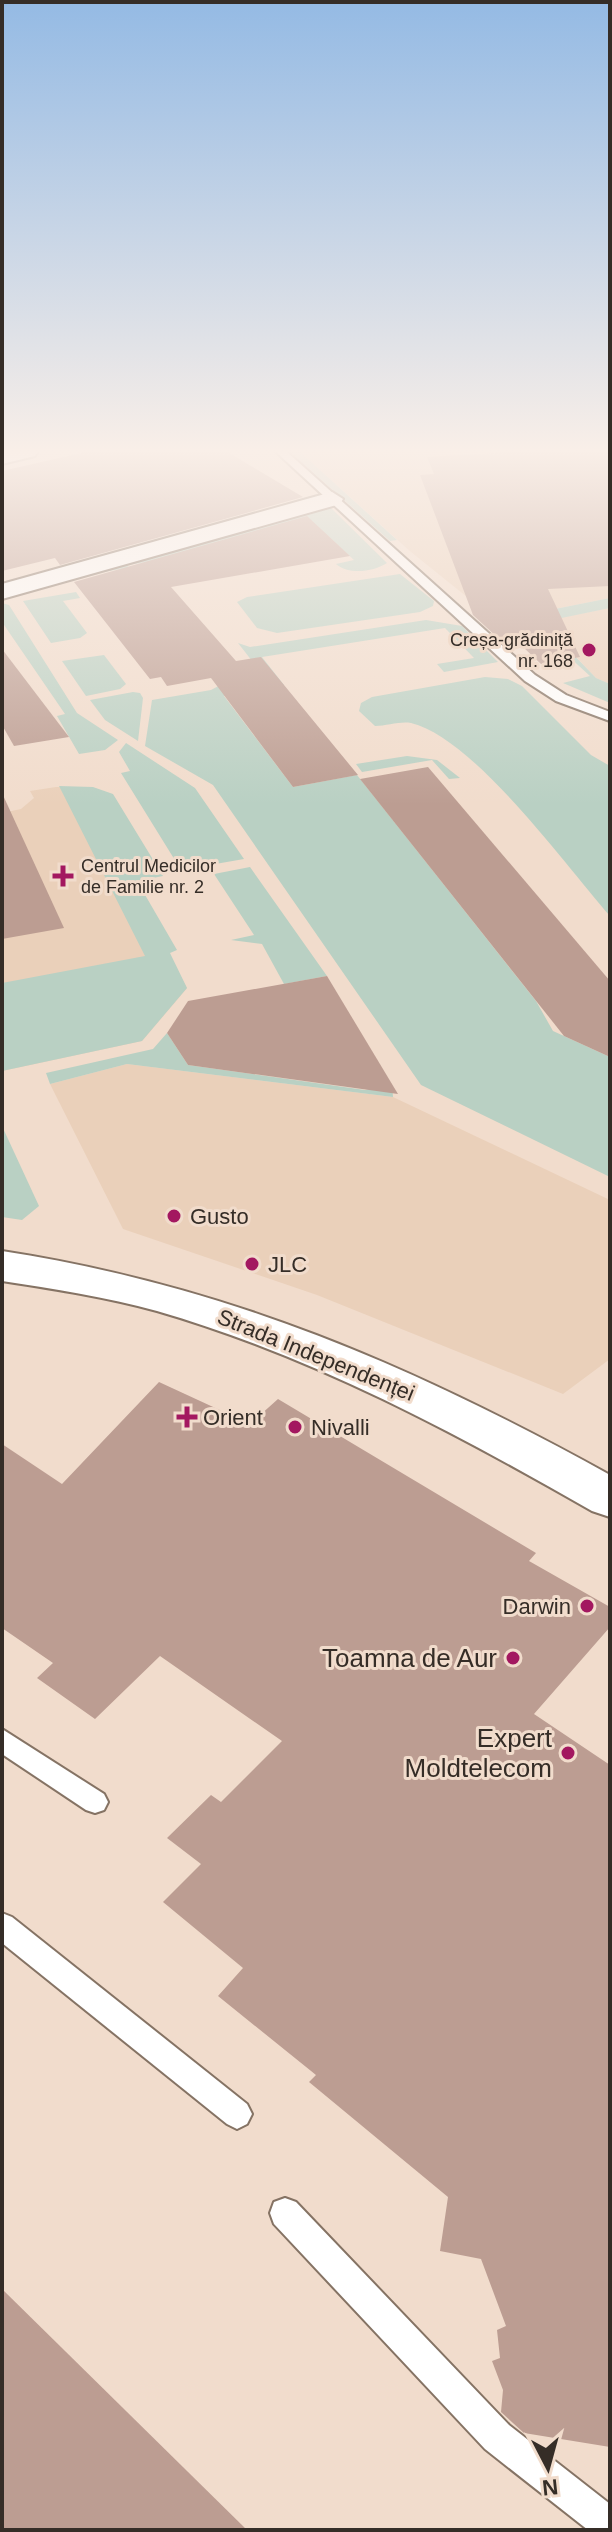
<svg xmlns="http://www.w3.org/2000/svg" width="612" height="2532" viewBox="0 0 612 2532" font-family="Helvetica,sans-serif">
	<rect width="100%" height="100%" fill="#f1dccc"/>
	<!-- built -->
	<g fill="#ead0ba">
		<path d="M299 451H610V598L550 610 482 609 411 552Z"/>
		<path d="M610 608V684L596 678 542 621Z"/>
		<path d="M56 787H74L187 988 142 1041 2 1071V813L21 809 34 798 30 791Z"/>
		<path d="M127 1064 393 1097 610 1200V1359L563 1394 317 1295 123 1229 50 1084Z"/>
	</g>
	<!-- green -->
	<g fill="#b9d0c3">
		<path d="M289 451H299L397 540 390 541Z"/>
		<path d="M323 508H331L387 563C373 572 349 575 336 564L354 560 327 535 127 565 129 568 102 572 98 567Z"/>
		<path d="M400 574 434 601 433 606 420 612 277 633 257 628 237 602 247 597Z"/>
		<path d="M76 592 80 598 63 601 87 633 80 638 51 643 23 601Z"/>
		<path d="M610 598V608L542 622 596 678 610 684V703L563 683 590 676 544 634C507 640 506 637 482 609L550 610Z"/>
		<path d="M2 603 9 605 77 713 118 740 105 750 79 754 57 716 65 714 2 622Z"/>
		<path d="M426 620 462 626 498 662 444 672 437 664 474 658 445 628 262 657 284 685 224 696 293 787 357 775 536 1001 553 1031 610 1057V1177L421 1085 213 785 145 746 152 700 211 690 256 666 238 643 250 647Z"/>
		<path d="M104 655 126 684 120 689 86 696 62 661Z"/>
		<path d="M485 677 508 679 522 686 591 755 610 766V916C566 866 474 738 411 723 400 721 387 726 375 726L359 711 361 703 372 697Z"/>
		<path d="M133 692 140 693 143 698 138 741 105 720 90 700Z"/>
		<path d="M126 743 195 788 244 859 181 870 121 773 130 771 119 752Z"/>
		<path d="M407 756 437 760 460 778 449 779 432 760 362 772 356 764Z"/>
		<path d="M59 786 93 787 113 794 163 876 137 881 177 950 170 953 187 988 142 1041 2 1071V983L145 956Z"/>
		<path d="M250 867 327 976 284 984 262 944 231 940 254 935 214 874Z"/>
		<path d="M167 1033 188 1065 365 1090 392 1085 393 1097 127 1064 50 1084 46 1073 153 1049Z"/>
		<path d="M2 1126 39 1206 22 1220 2 1217Z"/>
	</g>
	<!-- building -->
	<g fill="#bc9d92">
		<path d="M90 451H226L303 497 60 565 55 558 2 571V471Z"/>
		<path d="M529 451H610V586L548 589 580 657 541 664 523 647 510 649 473 615 420 475 434 474 427 457Z"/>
		<path d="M307 516 350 556 171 587 236 661 261 657 358 775 293 787 211 678 167 686 161 677 150 679 74 582Z"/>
		<path d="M2 649 69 737 14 746 2 725Z"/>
		<path d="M428 767 610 981V1057L564 1036 360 779Z"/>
		<path d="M2 793 64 928 2 939Z"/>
		<path d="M327 976 398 1094 188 1065 167 1033 188 1001Z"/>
		<path d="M159 1382 250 1424 278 1399 536 1553 529 1561 610 1607V1627L534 1714 610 1765V2447L524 2433 501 2412 503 2390 492 2361 500 2358 497 2330 506 2326 481 2259 440 2251 448 2197 309 2082 316 2075 218 1996 243 1968 163 1902 201 1864 167 1838 211 1795 221 1802 282 1741 160 1656 95 1719 37 1678 53 1663 2 1628V1444L62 1484Z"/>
		<path d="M2 2289 247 2530H2Z"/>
	</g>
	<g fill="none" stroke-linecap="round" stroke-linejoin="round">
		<!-- lane casing -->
		<g stroke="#857364" stroke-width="4">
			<g id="lane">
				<path d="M275 451H286L535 675 566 695 610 712V721L556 701 525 681Z"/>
				<path d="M2 1729 104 1794 108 1802 104 1810 95 1813 86 1810 2 1754Z"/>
				<path d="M2 1913 12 1917 247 2104 252 2114 247 2124 237 2129 227 2124 2 1943Z"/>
				<path d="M285 2198 296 2202 509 2425 610 2504V2530H588L485 2449 274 2224 270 2213 274 2202Z"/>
			</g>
		</g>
		<!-- street casing -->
		<g stroke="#857364" stroke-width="4">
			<g id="street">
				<path d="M2 451H38L35 456 2 464Z"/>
				<path d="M332 492 343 499 340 504 2 599V584Z"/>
			</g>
		</g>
		<!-- secondary casing -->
		<g stroke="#857364" stroke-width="4">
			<path id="secondary" d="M2 1251C228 1286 411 1365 610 1475V1517L592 1511C454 1432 312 1356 157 1311 106 1297 54 1289 2 1281Z"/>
		</g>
		<!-- lane -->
		<use href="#lane" fill="#fff" fill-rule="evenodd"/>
		<!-- street -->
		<use href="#street" fill="#fff" fill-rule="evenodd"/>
		<!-- secondary -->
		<use href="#secondary" fill="#fff" fill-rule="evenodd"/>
	</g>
	<!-- sky -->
	<linearGradient id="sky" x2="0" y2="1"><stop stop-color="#94bae4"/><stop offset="0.56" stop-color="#f9efe8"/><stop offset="1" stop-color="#f9efe8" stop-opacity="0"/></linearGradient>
	<rect width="612" height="805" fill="url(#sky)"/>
	<!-- markers -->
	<g fill="#a31860" stroke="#f1dccc" stroke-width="3">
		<circle cx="589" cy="650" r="8"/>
		<path d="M59 864h8v8h8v8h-8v8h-8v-8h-8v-8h8z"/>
		<circle cx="174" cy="1216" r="8"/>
		<circle cx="252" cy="1264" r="8"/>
		<path d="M183 1405h8v8h8v8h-8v8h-8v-8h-8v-8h8z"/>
		<circle cx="295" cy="1427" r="8"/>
		<circle cx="587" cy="1606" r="8"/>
		<circle cx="513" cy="1658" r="8"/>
		<circle cx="568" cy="1753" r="8"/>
	</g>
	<g text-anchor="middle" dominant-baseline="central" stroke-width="6" stroke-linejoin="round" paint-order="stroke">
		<!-- far-poi labels -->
		<g font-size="18" fill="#352d27" stroke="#f1dccc" text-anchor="end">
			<text x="573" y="640">Creșa-grădiniță<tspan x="573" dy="21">nr. 168</tspan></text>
			<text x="81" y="866" text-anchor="start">Centrul Medicilor<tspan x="81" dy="21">de Familie nr. 2</tspan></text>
		</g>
		<!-- poi labels -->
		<g font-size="22" fill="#352d27" stroke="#f1dccc" text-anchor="start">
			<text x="190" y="1216">Gusto</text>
			<text x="268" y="1264">JLC</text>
			<text x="203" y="1417">Orient</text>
			<text x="311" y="1427">Nivalli</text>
			<text x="571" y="1606" text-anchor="end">Darwin</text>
		</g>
		<!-- street labels -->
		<g font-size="22" fill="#352d27" stroke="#f1dccc">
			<text transform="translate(316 1355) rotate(22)">Strada Independenței</text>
		</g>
		<!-- near-poi labels -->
		<g font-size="26" fill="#352d27" stroke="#f1dccc" text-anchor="end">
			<text x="497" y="1658">Toamna de Aur</text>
			<text x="552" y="1738">Expert<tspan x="552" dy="30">Moldtelecom</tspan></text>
		</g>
	</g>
	<!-- border -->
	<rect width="612" height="2532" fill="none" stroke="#352d27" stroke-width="8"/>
	<!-- north arrow -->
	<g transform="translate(548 2468) rotate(174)" stroke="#f1dccc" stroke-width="6" paint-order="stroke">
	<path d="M0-6L14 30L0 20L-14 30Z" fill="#352d27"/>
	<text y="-12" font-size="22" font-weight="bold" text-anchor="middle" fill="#352d27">N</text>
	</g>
</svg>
